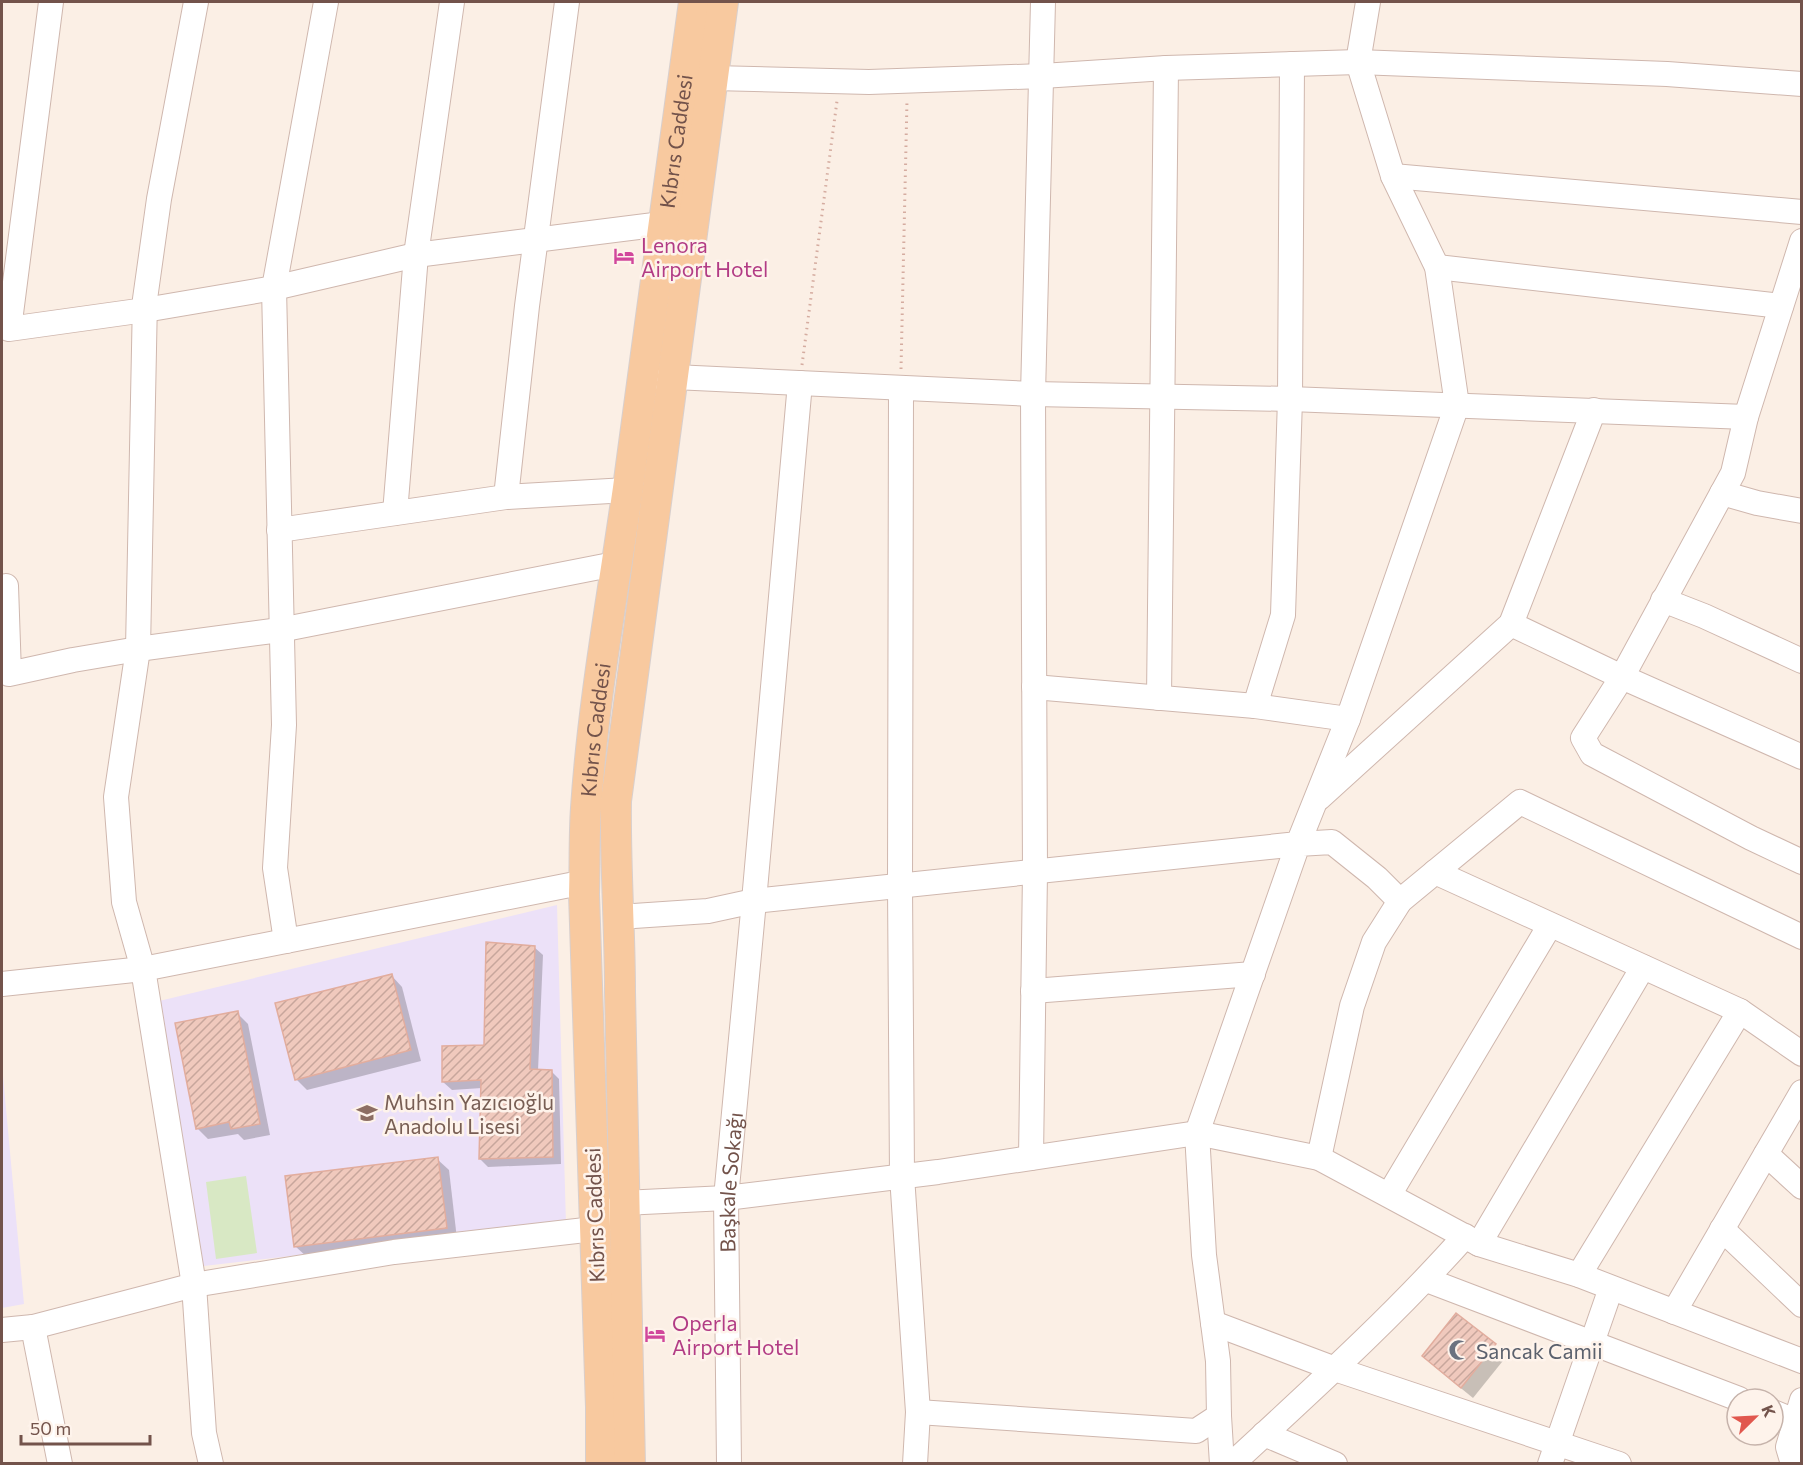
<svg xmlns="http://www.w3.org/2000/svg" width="1803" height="1465" viewBox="0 0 1803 1465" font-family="Commissioner,sans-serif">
	<defs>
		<pattern id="building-hatch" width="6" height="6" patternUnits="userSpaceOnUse" patternTransform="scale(1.5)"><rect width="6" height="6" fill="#f0c9bd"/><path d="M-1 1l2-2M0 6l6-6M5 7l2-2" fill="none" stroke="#c7a69c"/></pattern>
	</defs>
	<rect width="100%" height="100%" fill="#fbefe5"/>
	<!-- education -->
	<g fill="#ece1f8">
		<path d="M557 905 566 1224 195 1267 155 1002Z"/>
		<path d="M2 1065 24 1304 2 1308Z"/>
	</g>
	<!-- green -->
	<path fill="#d8e8c4" d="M246 1176 257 1253 216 1259 206 1182Z"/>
	<!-- shadow -->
	<g fill="#0003">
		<path d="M534 947 543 955 538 1071H551L559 1079 561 1164 488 1167 480 1159 482 1088 452 1090 443 1082 485 1046Z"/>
		<path d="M391 975 402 987 421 1061 307 1090 296 1079Z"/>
		<path d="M237 1013 248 1024 270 1135 244 1140 238 1134 208 1139 197 1128Z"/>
		<path d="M437 1159 449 1170 457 1239 307 1257 295 1246Z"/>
		<path d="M1495 1346 1506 1357 1473 1398 1435 1367 1424 1356Z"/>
	</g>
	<!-- building -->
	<g fill="url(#building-hatch)" stroke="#e2ad9e" stroke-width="1.5">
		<path d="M486 942 535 946 530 1069 552 1070 553 1157 479 1159 481 1080 442 1082V1046L484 1045Z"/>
		<path d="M392 974 411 1050 295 1080 275 1003Z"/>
		<path d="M238 1011 260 1124 231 1129 229 1122 196 1129 175 1023Z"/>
		<path d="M438 1157 447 1228 294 1247 285 1176Z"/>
		<path d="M1456 1313 1496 1344 1461 1388 1422 1356Z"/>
	</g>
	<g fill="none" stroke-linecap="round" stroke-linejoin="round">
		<!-- minor casing -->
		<g stroke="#cfb7ae" stroke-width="26">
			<g id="minor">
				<path d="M51 2 9 329 145 310 274 288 416 255 662 224"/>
				<path d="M196 2 159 199 145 299 138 649 116 797 124 902 143 969 194 1285 204 1433 211 1464"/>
				<path d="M713 78 869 82 1042 76 1166 68 1358 62 1667 74 1802 84"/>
				<path d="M1393 176 1802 212"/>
				<path d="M1802 241 1746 417 1733 473 1622 677 1583 738 1592 754 1751 838 1802 862"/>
				<path d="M1437 267 1781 306"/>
				<path d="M654 380 674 377 1033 394 1290 399 1746 417"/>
				<path d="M901 388 900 886 902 1176 918 1412 915 1464"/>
				<path d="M1722 493 1757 503 1802 511"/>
				<path d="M506 497 527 306 567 2"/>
				<path d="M395 513 416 255 452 2"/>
				<path d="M279 530 506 497 627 490"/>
				<path d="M6 586 9 674 73 660 138 649 280 630 615 564"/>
				<path d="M1663 600 1704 616 1802 661"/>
				<path d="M1511 624 1622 677 1802 757"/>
				<path d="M1034 687 1255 706 1348 719"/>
				<path d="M1159 698 1166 68"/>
				<path d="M1255 706 1283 615 1290 399 1292 64"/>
				<path d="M1319 798 1511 624 1594 410"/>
				<path d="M1435 872 1740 1011 1802 1054"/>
				<path d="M619 917 708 911 754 901 1298 844 1348 719 1457 405 1437 267 1393 176 1358 62 1368 2"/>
				<path d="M286 941 275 868 284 725 274 288 326 2"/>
				<path d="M2 984 143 969 585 882"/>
				<path d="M1033 991 1253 974"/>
				<path d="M1766 1154 1802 1187"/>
				<path d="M1031 1158 1035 872 1033 394 1043 2"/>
				<path d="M1319 1158 1352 1006 1374 942 1400 901 1520 802 1802 937"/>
				<path d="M1389 1195 1550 925"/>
				<path d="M1722 1229 1802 1305"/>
				<path d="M1479 1244 1643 967"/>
				<path d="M1579 1275 1740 1011"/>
				<path d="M1427 1280 1739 1399"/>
				<path d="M1674 1312 1802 1092"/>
				<path d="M1213 1323 1335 1369 1619 1464"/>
				<path d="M33 1327 60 1464"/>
				<path d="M2 1330 33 1327 194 1285 394 1252 594 1229 623 1203 726 1198 938 1172 1197 1133 1319 1158 1479 1244 1579 1275 1802 1361"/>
				<path d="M918 1412 1196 1431 1219 1416 1218 1361 1204 1255 1197 1133 1298 844 1332 842 1377 878 1400 901"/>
				<path d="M1773 1412 1795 1421"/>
				<path d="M1219 1416 1222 1464"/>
				<path d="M1264 1434 1335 1464"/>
				<path id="s1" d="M729 1464 726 1198 754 901 800 383"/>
				<path d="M1232 1464C1312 1390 1393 1317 1465 1236"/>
				<path d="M1550 1464 1611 1288"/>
				<path d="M1793 1464 1788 1447 1802 1400"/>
			</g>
		</g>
		<!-- major casing -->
		<g stroke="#d8cfcd" stroke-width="32">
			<g id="major">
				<path id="s2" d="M601 1464V1407L584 894C585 865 584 836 586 808 593 701 613 594 628 488 650 326 671 163 694 2"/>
				<path d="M630 1464C626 1306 623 1149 620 992 620 928 615 865 616 801L723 2"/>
			</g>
		</g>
		<!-- path -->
		<g stroke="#d5aca0" stroke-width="3" stroke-dasharray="1.5 4.5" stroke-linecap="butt">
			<path d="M802 365 837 101"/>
			<path d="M901 369 907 100"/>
		</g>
		<!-- minor -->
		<use href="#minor" stroke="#fff" stroke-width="24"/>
		<!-- major -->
		<use href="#major" stroke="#f8c99f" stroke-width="30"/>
	</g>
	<!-- icons -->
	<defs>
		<g id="hotel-bare" transform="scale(1.62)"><path d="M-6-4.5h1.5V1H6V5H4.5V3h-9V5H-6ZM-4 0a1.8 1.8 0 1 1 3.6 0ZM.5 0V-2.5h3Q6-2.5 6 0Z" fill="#d1479c" stroke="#fef3eb" stroke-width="2.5" paint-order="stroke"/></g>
		<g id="school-bare" transform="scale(1.62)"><path d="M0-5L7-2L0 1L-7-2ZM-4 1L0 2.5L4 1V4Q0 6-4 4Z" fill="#8d6e63" stroke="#fef3eb" stroke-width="2.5" paint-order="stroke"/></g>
		<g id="mosque-bare" transform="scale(1.62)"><path d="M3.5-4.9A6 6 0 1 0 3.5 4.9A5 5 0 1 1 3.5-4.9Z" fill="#6b7280" stroke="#fef3eb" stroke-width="2.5" paint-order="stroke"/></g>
	</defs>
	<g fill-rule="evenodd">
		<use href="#hotel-bare" x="624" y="256"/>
		<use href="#school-bare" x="367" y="1113"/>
		<use href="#hotel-bare" x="655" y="1334"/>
		<use href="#mosque-bare" x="1459" y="1350"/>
	</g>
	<g text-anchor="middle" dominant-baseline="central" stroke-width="5" stroke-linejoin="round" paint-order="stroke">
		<!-- street labels -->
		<g font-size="21" fill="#73534b" stroke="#fef3eb">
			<text stroke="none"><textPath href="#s2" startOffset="1329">Kıbrıs Caddesi</textPath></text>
			<text stroke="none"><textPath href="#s2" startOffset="735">Kıbrıs Caddesi</textPath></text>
			<text stroke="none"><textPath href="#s1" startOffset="282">Başkale Sokağı</textPath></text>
			<text transform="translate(594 1215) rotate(-92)">Kıbrıs Caddesi</text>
		</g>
		<!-- hotel labels -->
		<g font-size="21" fill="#b23c85" stroke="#fef3eb" text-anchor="start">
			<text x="641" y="244">Lenora<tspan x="641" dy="24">Airport Hotel</tspan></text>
			<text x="672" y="1322">Operla<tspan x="672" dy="24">Airport Hotel</tspan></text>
		</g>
		<!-- education labels -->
		<g font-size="21" fill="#785e54" stroke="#fef3eb" text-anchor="start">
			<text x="384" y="1101">Muhsin Yazıcıoğlu<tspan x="384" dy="24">Anadolu Lisesi</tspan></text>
		</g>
		<!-- worship labels -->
		<g font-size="21" fill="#5b616d" stroke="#fef3eb" text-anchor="start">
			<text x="1476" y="1350">Sancak Camii</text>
		</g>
	</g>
	<!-- border -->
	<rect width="1803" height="1465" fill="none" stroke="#73534b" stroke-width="6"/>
	<!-- north arrow -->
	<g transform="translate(1755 1417) rotate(66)"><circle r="28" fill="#fef3eb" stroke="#c6b3ab" stroke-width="1.5"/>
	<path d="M0-4.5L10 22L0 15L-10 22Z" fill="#e1574e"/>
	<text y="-9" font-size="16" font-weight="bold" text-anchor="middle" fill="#73534b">K</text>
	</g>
	<!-- scale -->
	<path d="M21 1435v9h129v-9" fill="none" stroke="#73534b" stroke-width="3"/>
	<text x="30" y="1435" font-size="18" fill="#73534b" stroke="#fef3eb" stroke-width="4.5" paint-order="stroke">50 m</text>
</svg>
